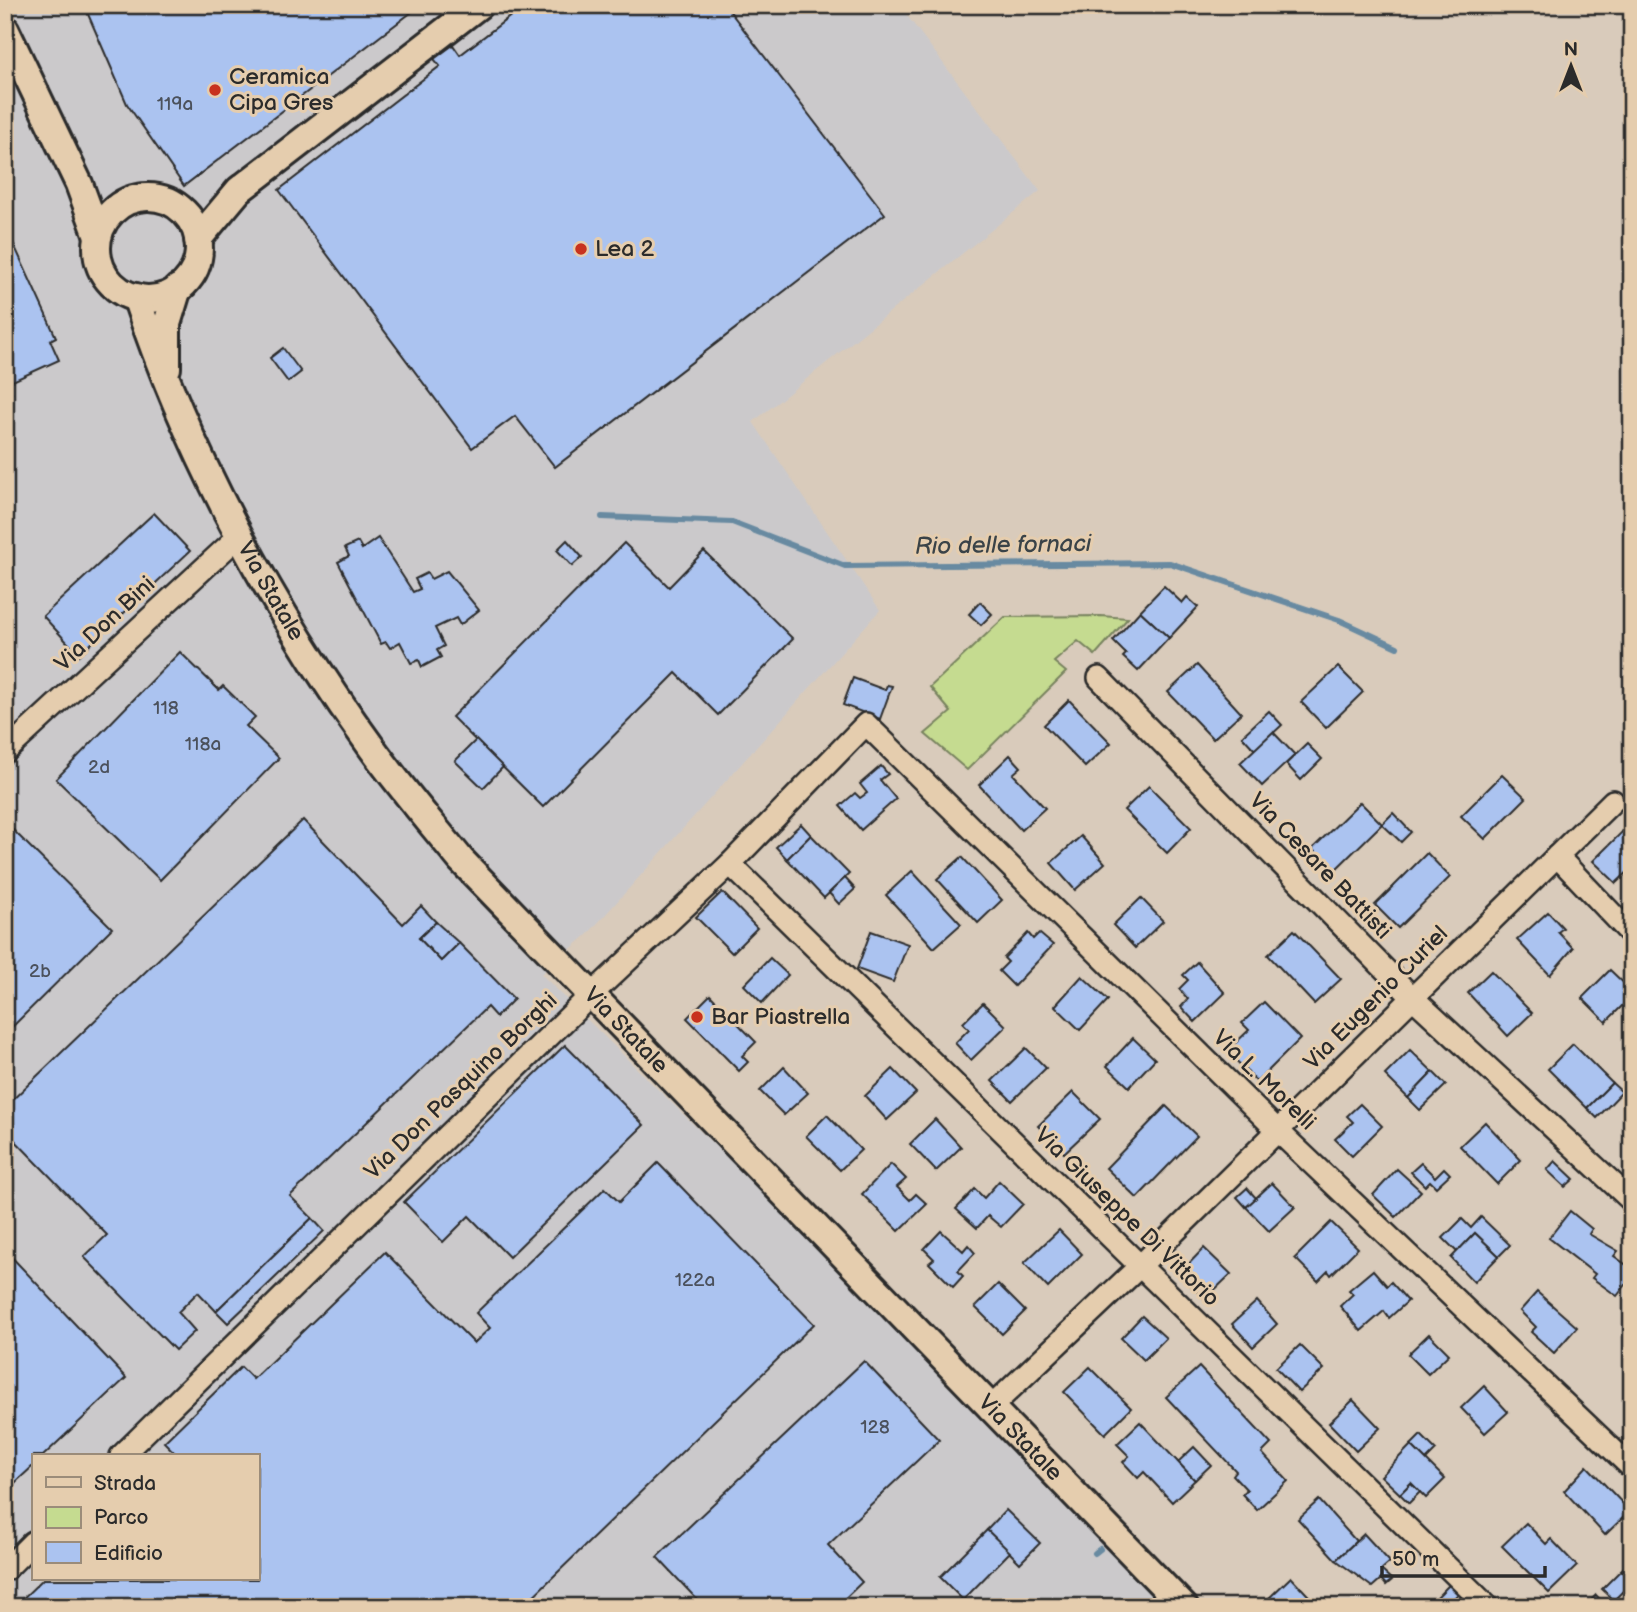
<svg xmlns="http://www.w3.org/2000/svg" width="1637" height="1612" viewBox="0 0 1637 1612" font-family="'Balsamiq Sans',sans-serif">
	<rect width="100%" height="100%" fill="#d9cbbb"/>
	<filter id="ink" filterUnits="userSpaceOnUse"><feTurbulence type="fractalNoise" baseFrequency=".0143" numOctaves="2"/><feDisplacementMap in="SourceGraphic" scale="14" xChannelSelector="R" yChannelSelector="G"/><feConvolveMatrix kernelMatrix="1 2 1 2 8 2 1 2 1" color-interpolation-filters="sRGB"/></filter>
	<g filter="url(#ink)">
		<!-- built -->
		<path fill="#cbc9cb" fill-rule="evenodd" d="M5 5H899L1040 191 753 422 880 610 587 935 541 974 1183 1607H5ZM33 1456H257V1579H33Z"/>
		<!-- green -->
		<path fill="#c5db90" stroke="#78835e" stroke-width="2" d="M1101 616 1128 618 1095 655 1078 641 1054 662 1066 672 967 770 925 734 951 712 930 687 1005 617Z"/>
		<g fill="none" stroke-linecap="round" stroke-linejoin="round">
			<!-- stream -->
			<g stroke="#678aa1" stroke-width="6">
				<path d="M602 517 732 522 845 566 1170 563 1339 620 1397 647"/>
				<path d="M1095 1553 1100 1549"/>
			</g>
		</g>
		<!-- building -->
		<g fill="#abc3f0" stroke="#2b2b2b" stroke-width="2">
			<path d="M84 5H421L184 186 127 104Z"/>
			<path d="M525 5H725L885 214 555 467 515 416 472 448 279 190 440 66 434 59 453 45 460 55Z"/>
			<path d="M5 225 56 337 50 340 59 360 8 383 12 393 5 396Z"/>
			<path d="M283 348 301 372 288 382 270 358Z"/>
			<path d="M154 513 190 551 79 655 43 616Z"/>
			<path d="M378 538 413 592 420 589 415 579 427 573 431 579 447 571 479 610 460 625 456 618 435 628 444 646 437 650 441 657 422 667 419 660 411 663 400 642 390 648 386 642 381 644 338 562 349 556 345 548 358 542 362 549Z"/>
			<path d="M567 540 582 557 572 566 557 550Z"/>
			<path d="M624 543 669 587 704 551 793 639 718 715 676 673 543 807 452 717Z"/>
			<path d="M1164 586 1182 603 1187 597 1198 607 1169 638 1140 611Z"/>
			<path d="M980 602 992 614 981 625 969 614Z"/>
			<path d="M1140 611 1169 638 1138 671 1123 657 1126 654 1113 641Z"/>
			<path d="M180 652 219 690 223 686 255 717 246 726 279 758 160 880 56 779Z"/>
			<path d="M1197 665 1241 713 1213 739 1168 692Z"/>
			<path d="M1338 667 1363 692 1326 728 1301 702Z"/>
			<path d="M853 678 885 690 887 685 892 686 880 719 843 705Z"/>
			<path d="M1069 700 1111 743 1085 767 1044 725Z"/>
			<path d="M1269 711 1282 725 1255 750 1242 736Z"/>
			<path d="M1273 732 1295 755 1262 786 1240 763Z"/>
			<path d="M476 740 503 767 483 788 455 761Z"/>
			<path d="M1307 744 1322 759 1301 780 1286 764Z"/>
			<path d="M1010 755 1021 767 1013 774 1045 808 1021 830 979 785Z"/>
			<path d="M881 766 888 774 880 780 896 799 861 830 840 806 855 793 860 798 867 793 860 784Z"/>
			<path d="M1502 775 1526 798 1485 839 1461 816Z"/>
			<path d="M1149 786 1191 828 1167 853 1124 810Z"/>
			<path d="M1360 802 1382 824 1334 871 1312 849Z"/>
			<path d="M1393 813 1411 832 1401 842 1382 824Z"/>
			<path d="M303 820 403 924 421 906 436 922 419 938 441 961 459 943 514 999 496 1017 487 1007 290 1196 312 1218 216 1311 198 1292 178 1312 195 1331 175 1350 84 1257 107 1235 5 1130V1107Z"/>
			<path d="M801 824 811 835 787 859 776 847Z"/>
			<path d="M8 825 112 928 5 1034V828Z"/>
			<path d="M1624 830 1632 837V868L1616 883 1593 861Z"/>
			<path d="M811 835 849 874 824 898 787 859Z"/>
			<path d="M1081 836 1105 863 1075 890 1051 863Z"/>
			<path d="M1427 853 1450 877 1398 928 1375 905Z"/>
			<path d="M962 857 1002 900 978 923 937 879Z"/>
			<path d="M912 871 961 924 934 948 886 895Z"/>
			<path d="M845 878 855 889 839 904 829 893Z"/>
			<path d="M722 892 757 928 732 953 696 917Z"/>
			<path d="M1141 898 1163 921 1135 948 1113 925Z"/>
			<path d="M1548 912 1563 928 1558 932 1573 948 1550 975 1517 940Z"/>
			<path d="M436 922 459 943 441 961 419 938Z"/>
			<path d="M1294 930 1341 979 1314 1004 1268 955Z"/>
			<path d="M871 931 908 944 893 982 857 969Z"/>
			<path d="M1028 933 1033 939 1039 933 1053 945 1014 986 999 971 1008 962 1004 958Z"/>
			<path d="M770 958 788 975 762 1003 744 985Z"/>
			<path d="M1197 962 1225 993 1195 1022 1181 1007 1188 999 1179 989 1188 980 1183 975Z"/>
			<path d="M1610 970 1632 991V996L1606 1022 1582 998Z"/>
			<path d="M1491 971 1532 1013 1508 1036 1468 993Z"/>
			<path d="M1082 976 1108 1000 1080 1030 1055 1006Z"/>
			<path d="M710 995 756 1042 742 1056 748 1062 739 1071 687 1018Z"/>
			<path d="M1264 1002 1300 1039 1257 1082 1227 1051 1249 1030 1242 1023Z"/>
			<path d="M983 1003 1006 1026 971 1060 955 1043 969 1029 963 1023Z"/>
			<path d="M1133 1038 1155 1059 1129 1087 1107 1066Z"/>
			<path d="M1573 1044 1612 1083 1587 1108 1548 1069Z"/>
			<path d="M565 1045 644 1125 509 1257 469 1216 443 1242 404 1202Z"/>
			<path d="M1026 1048 1046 1068 1012 1101 992 1081Z"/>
			<path d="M1410 1050 1433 1072 1408 1098 1385 1075Z"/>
			<path d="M784 1067 808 1093 784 1115 760 1091Z"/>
			<path d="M893 1069 916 1093 887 1120 865 1096Z"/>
			<path d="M1433 1072 1446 1085 1420 1110 1408 1098Z"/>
			<path d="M1612 1083 1622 1092 1597 1118 1587 1108Z"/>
			<path d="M1073 1092 1100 1119 1064 1153 1038 1126Z"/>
			<path d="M1360 1104 1382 1126 1352 1156 1335 1139 1353 1122 1347 1116Z"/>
			<path d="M1166 1106 1197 1136 1137 1198 1106 1168Z"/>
			<path d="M827 1115 861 1150 840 1170 806 1136Z"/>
			<path d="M935 1119 961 1147 936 1171 910 1144Z"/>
			<path d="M1485 1122 1521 1160 1497 1184 1460 1146Z"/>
			<path d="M1555 1161 1574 1179 1565 1187 1547 1170Z"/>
			<path d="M658 1163 814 1324 522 1607H14L43 1579H257V1456H169L174 1452 164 1442 241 1367 253 1379 385 1252 474 1343 490 1328 476 1313 605 1188 619 1202Z"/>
			<path d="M1421 1163 1435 1177 1444 1168 1450 1174 1436 1187 1430 1181 1425 1186 1411 1172Z"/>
			<path d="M891 1164 906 1179 897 1187 910 1200 916 1194 927 1204 899 1231 862 1194Z"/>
			<path d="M1397 1169 1421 1191 1396 1217 1373 1195Z"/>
			<path d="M999 1181 1023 1204 1001 1227 988 1216 977 1228 956 1209 975 1189 984 1198Z"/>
			<path d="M1272 1183 1295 1207 1269 1231 1246 1207Z"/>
			<path d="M1247 1188 1256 1198 1246 1207 1237 1197Z"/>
			<path d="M1570 1211 1592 1229 1589 1234 1618 1251 1614 1256 1632 1269V1277L1617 1296 1592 1278 1595 1274 1549 1238Z"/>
			<path d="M1481 1217 1510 1245 1499 1256 1475 1233 1457 1252 1443 1238 1462 1219 1471 1228Z"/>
			<path d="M312 1218 324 1231 228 1323 216 1311Z"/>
			<path d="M1331 1222 1358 1248 1331 1275 1328 1271 1318 1281 1295 1258Z"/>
			<path d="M1059 1230 1082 1254 1048 1288 1024 1263Z"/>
			<path d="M941 1231 963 1251 968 1245 975 1253 958 1271 963 1276 953 1287 929 1263 934 1259 924 1249Z"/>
			<path d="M1475 1233 1499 1256 1474 1282 1451 1258Z"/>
			<path d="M1204 1248 1231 1274 1205 1299 1179 1274Z"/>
			<path d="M5 1250 126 1378 43 1456H33V1466L5 1492Z"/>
			<path d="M1373 1270 1387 1286 1391 1282 1408 1301 1389 1318 1384 1311 1361 1331 1340 1306 1353 1294 1349 1290Z"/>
			<path d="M998 1284 1025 1311 1002 1334 975 1307Z"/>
			<path d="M1537 1292 1577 1327 1554 1353 1531 1332 1536 1327 1520 1311Z"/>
			<path d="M1257 1301 1277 1324 1253 1347 1232 1324Z"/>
			<path d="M1142 1316 1166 1338 1144 1360 1121 1338Z"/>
			<path d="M1429 1334 1449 1354 1428 1374 1408 1354Z"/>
			<path d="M1300 1345 1324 1369 1299 1392 1276 1368Z"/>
			<path d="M864 1361 939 1440 828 1545 862 1582 836 1607H704L657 1557Z"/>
			<path d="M1090 1367 1131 1408 1105 1434 1064 1392Z"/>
			<path d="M1199 1367 1271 1444 1262 1453 1288 1481 1257 1510 1242 1494 1247 1490 1233 1475 1236 1471 1166 1397Z"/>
			<path d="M1484 1386 1508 1412 1485 1433 1461 1408Z"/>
			<path d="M1353 1400 1380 1428 1356 1451 1329 1423Z"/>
			<path d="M1140 1422 1195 1480 1172 1502 1144 1472 1138 1478 1123 1462 1129 1456 1117 1444Z"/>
			<path d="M1421 1435 1436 1450 1426 1460 1411 1445Z"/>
			<path d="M1411 1445 1445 1479 1426 1498 1411 1483 1400 1494 1381 1476Z"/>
			<path d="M1194 1447 1211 1465 1195 1480 1178 1462Z"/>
			<path d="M1587 1466 1630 1511 1605 1535 1564 1491Z"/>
			<path d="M1411 1483 1420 1492 1409 1503 1400 1494Z"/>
			<path d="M1319 1500 1356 1541 1336 1560 1298 1519Z"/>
			<path d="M1006 1510 1040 1543 1020 1563 987 1530Z"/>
			<path d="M1526 1523 1546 1544 1551 1539 1577 1566 1549 1593 1502 1546Z"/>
			<path d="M987 1530 1010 1552 963 1600 940 1577Z"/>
			<path d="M1364 1534 1390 1562 1381 1570 1392 1580 1386 1585 1381 1579 1372 1587 1336 1560Z"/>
			<path d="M1632 1560V1581L1621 1570Z"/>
			<path d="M1621 1570 1632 1582 1614 1600 1602 1589Z"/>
			<path d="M1291 1577 1319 1607H1276L1268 1599Z"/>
			<path d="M1450 1584 1459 1593 1452 1600 1459 1607H1427Z"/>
			<path d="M1596 1595 1607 1607H1584Z"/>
		</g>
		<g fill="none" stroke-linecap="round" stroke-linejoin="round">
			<!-- minor casing -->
			<g stroke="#2b2b2b" stroke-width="26">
				<g id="minor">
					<path d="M1099 678 1413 998 1632 1201"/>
					<path d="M5 752 240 535"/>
					<path d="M1557 856 1632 935"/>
					<path d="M730 864 1488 1607"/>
					<path d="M989 1409 1140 1266 1613 801"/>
					<path d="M121 1456 591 995 730 864 866 724 1278 1131 1632 1468"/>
					<path d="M5 1570 33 1542"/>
				</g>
			</g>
			<!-- major casing -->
			<g stroke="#2b2b2b" stroke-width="32">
				<g id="major">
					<path d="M5 29 79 184 98 236"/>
					<circle cx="148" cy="248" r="51"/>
					<path d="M198 239 239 190 479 5"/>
					<path id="s1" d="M136 297C189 456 274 613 372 748 400 787 431 823 461 860L1184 1607"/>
					<path d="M167 368V324L178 288"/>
				</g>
			</g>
			<!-- minor -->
			<use href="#minor" stroke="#e5cdae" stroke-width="21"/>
			<!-- major -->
			<use href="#major" stroke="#e5cdae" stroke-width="26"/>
		</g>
	</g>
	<!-- markers -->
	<g fill="#c8321e" stroke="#e5cdae" stroke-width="2.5">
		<circle cx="215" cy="90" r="7"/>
		<circle cx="581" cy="249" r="7"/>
		<circle cx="697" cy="1017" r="7"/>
	</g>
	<g text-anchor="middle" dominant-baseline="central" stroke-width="6" stroke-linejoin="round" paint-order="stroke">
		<!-- number labels -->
		<g font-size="19" fill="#4b515c">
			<text x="175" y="104">119a</text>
			<text x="166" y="708">118</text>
			<text x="203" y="744">118a</text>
			<text x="99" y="767">2d</text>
			<text x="40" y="971">2b</text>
			<text x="695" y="1280">122a</text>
			<text x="875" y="1427">128</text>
		</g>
		<!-- poi labels -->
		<g font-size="23" fill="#2b2b2b" stroke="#e5cdae" text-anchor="start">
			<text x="229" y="77">Ceramica<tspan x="229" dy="26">Cipa Gres</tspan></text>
			<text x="595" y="249">Lea 2</text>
			<text x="711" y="1017">Bar Piastrella</text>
		</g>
		<!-- street labels -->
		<g font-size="23" fill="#2b2b2b" stroke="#e5cdae">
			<text stroke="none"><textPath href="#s1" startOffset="324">Via Statale</textPath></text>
			<text transform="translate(105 624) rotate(-43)">Via Don Bini</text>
			<text transform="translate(1320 866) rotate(46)">Via Cesare Battisti</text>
			<text transform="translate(1376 998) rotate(-45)">Via Eugenio Curiel</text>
			<text stroke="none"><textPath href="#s1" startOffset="891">Via Statale</textPath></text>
			<text transform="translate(1264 1080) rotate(44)">Via L. Morelli</text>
			<text transform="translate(461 1086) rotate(-44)">Via Don Pasquino Borghi</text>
			<text transform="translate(1127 1217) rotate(44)">Via Giuseppe Di Vittorio</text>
			<text stroke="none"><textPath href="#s1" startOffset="1458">Via Statale</textPath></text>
		</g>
		<!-- water labels -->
		<g font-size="24" font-style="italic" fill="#3a4348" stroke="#e5cdae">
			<text transform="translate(1003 545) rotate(-1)">Rio delle fornaci</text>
		</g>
	</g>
	<!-- margin -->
	<rect width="1637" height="1612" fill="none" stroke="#e5cdae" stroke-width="28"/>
	<rect x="14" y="14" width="1609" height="1584" fill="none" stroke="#2b2b2b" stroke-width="2.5" filter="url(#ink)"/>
	<!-- legend -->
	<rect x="32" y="1454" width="228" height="126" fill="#e5cdae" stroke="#9b8c7a" stroke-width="2"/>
	<rect x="46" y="1477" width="35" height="10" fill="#e5cdae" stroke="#9b8c7a" stroke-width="2"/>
	<text x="94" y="1490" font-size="21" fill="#2b2b2b">Strada</text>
	<rect x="46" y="1507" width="35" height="21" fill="#c5db90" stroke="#9b8c7a" stroke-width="2"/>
	<text x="94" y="1524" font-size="21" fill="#2b2b2b">Parco</text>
	<rect x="46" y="1542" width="35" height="21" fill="#abc3f0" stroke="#9b8c7a" stroke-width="2"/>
	<text x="94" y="1560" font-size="21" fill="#2b2b2b">Edificio</text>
	<!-- north arrow -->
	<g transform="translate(1571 66)" stroke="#e5cdae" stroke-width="5" paint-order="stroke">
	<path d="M0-5L12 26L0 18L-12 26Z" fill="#2b2b2b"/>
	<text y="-10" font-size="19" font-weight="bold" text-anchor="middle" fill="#2b2b2b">N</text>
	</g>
	<!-- scale -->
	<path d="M1382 1566v10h163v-10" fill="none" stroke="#2b2b2b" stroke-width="3.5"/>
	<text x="1392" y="1566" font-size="21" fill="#2b2b2b" stroke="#e5cdae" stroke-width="5" paint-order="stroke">50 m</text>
</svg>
